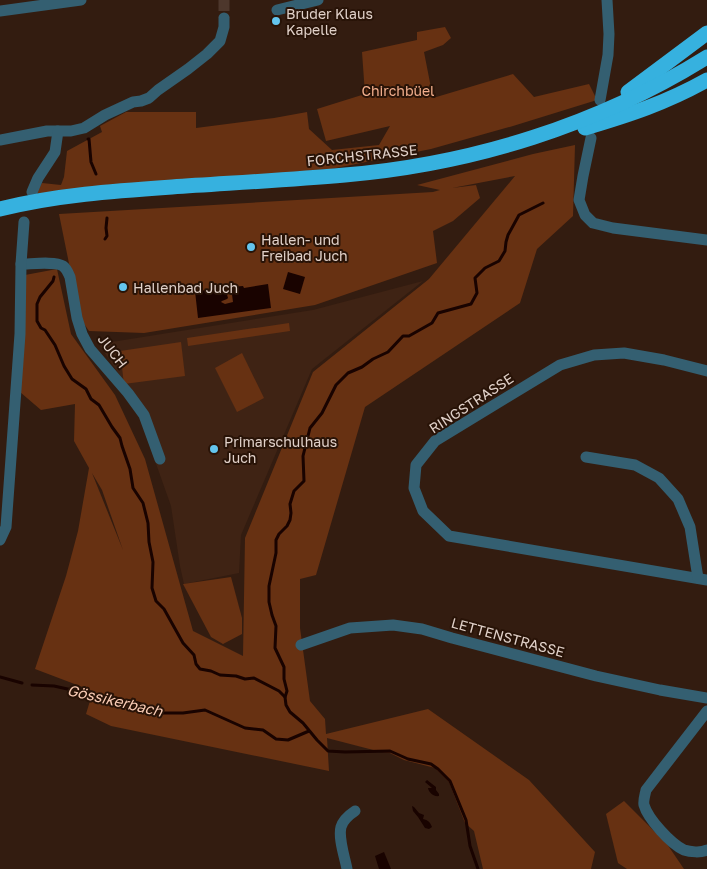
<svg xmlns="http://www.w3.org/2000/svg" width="707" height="869" viewBox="0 0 707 869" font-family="'Golos Text',sans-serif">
	<rect width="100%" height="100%" fill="#331c10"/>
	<!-- built -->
	<path fill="#3f2314" d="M423 281 312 369 241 535 239 573 184 584 180 566 171 506 131 393 99 344 313 310Z"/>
	<!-- green -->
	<g fill="#673112" fill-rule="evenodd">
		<path d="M445 27 451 38 443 45 424 52 433 98 513 74 534 97 589 84 597 100 513 126 431 149 331 169 36 194 42 183 61 185 64 177 67 151 102 132 100 126 126 112H196V128L274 118 307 112 309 129 332 150 379 145 390 126 326 141 317 109 365 94 362 52 417 40V32Z"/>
		<path d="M575 145 573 216 537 249 520 303 365 407 316 575 300 579V628L310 701 325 719 326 734 428 709 529 780 595 852 591 869H483L474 831 465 823 449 782 435 768 404 760 390 753 381 752 327 738 329 771 111 726 86 714 93 691 35 669 66 576 78 531 89 468 74 441 75 404 41 410 20 392 25 275 57 269 71 334 115 395 145 459 193 631 243 656 245 538 313 372 429 279 515 176 452 188 476 185 480 198 453 221 433 231 437 263 315 305 144 333 89 331 80 318 59 214 433 192 440 190 417 185 533 154ZM92 473 102 490 123 550Z"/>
		<path d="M289 323 290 331 188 346 187 338Z"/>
		<path d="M181 342 185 376 124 384 120 351Z"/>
		<path d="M242 353 264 398 237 412 215 368Z"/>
		<path d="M231 577 242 618V634L223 644 211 637 183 584Z"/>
		<path d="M624 801 667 844 684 869H627L618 863 606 814Z"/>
	</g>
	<!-- water -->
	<g fill="#190300">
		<path d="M288 272 305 277 300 294 283 289Z"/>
		<path d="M268 284 271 308 198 318 195 291 223 289 226 291 228 298 227 299 222 301 221 302 225 304 233 302 231 287 243 286 244 288Z"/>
		<path d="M427 780 436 787V790L439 794V796C434 797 429 793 428 788H432L425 782Z"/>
		<path d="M412 806 414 807 419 813 424 815 423 819C428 820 430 822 432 827L429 829 425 828 418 817 413 811Z"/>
		<path d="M384 852 391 869H379L375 856Z"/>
	</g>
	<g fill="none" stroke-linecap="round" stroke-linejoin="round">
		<!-- stream -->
		<g stroke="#190300" stroke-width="3">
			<path d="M88 139H89L91 162 96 174"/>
			<path d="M105 239 107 236 106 228 107 218"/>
			<path d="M54 277 53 281 40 297 37 304V321L41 328 45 330 55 345 64 366 72 379 86 389 91 399 99 405 112 427 120 438 122 446 130 469 133 488 143 503 148 523 149 542 153 562 152 588 156 601 164 609 183 643 194 655 196 664 200 669 211 671 220 675 236 676 245 679 254 678 279 691 285 697"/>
			<path d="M0 677 22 683"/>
			<path d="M32 685 54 686 90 694 138 703 163 713H183L205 710 245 728 263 730 276 739 288 740 309 731"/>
			<path d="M478 869 470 846 466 820 450 781 438 769 431 764 408 759 390 751 345 752 328 751 317 740 303 723 290 712 286 705 285 697 287 691 284 679V667L275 648 276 626 272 615 269 602V586L276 553V540L279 534 287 526 290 520 291 513 290 504 294 491 304 481 303 456 310 428 322 413 336 385 348 373 362 367 373 359 388 352 403 336H409L432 323 438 313 471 304 477 293 475 278 485 268 499 261 505 251 506 242 508 235 519 215 543 203"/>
		</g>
		<!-- minor-tunnel -->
		<path stroke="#4d372c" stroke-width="11" stroke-dasharray="11 5.5" stroke-linecap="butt" d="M224 0V18"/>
		<!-- minor -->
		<g stroke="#345f71" stroke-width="11">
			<path d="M277 10 318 0"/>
			<path d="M0 11 81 0"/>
			<path d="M600 100 608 55 609 34 607 0"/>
			<path d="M591 138 583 176 579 200 585 215 593 223 613 228 707 240"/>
			<path d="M0 140 47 131H58"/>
			<path d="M32 192 38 178 55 152 58 131H71L84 128 105 115 133 102 141 101 149 98 158 90 188 69 207 54 220 41 224 27V18"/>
			<path d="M21 264C31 264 55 261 63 266 67 269 68 273 70 277L77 318 82 334 90 349 128 393 144 415 160 459"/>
			<path d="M707 371 664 360 624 353 594 355 560 365 435 441 416 465 414 488 423 511 449 536 707 580"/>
			<path d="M586 457 635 465 659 478 678 499 690 527 698 578"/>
			<path d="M0 540 6 527 20 334 21 264 24 222"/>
			<path d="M301 645 350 628 393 625 422 629 452 638 596 676 660 690 707 698"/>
			<path d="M707 711 646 790C645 795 643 801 644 805 648 819 671 844 684 850 690 852 701 853 707 850"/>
			<path d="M347 869C345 858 338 838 341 827 343 820 349 815 355 811"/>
		</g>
		<!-- highway -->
		<g stroke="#36b1df" stroke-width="15">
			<path d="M628 92 707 33"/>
			<path d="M585 128C629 115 666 103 707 80"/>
			<path d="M0 209C56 195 114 191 172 187 230 183 287 180 345 175 473 164 598 125 707 57"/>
		</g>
	</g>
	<!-- markers -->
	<g fill="#64c5ee" stroke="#281307" stroke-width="2">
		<circle cx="276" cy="21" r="5"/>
		<circle cx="251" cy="247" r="5"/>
		<circle cx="123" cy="287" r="5"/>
		<circle cx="214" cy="449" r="5"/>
	</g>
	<g text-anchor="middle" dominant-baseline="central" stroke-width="4" stroke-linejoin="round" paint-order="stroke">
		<!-- poi labels -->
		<g font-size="14" fill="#e1d1c9" stroke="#281307" text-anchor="start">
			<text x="286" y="13">Bruder Klaus<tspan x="286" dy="16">Kapelle</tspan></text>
			<text x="261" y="239">Hallen- und<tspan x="261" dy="16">Freibad Juch</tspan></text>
			<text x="133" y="287">Hallenbad Juch</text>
			<text x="224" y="441">Primarschulhaus<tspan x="224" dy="16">Juch</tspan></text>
		</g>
		<!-- park labels -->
		<g font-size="14" fill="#f3af8d" stroke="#281307">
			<text x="398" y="90">Chirchbüel</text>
		</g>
		<!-- street labels -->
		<g font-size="14" fill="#e1d1c9" stroke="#281307">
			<text transform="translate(362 155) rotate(-6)">FORCHSTRASSE</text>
			<text transform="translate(113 351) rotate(52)">JUCH</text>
			<text transform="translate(471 403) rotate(-33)">RINGSTRASSE</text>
			<text transform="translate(508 637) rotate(15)">LETTENSTRASSE</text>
		</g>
		<!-- water labels -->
		<g font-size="15" font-style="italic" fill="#f9cbb4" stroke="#281307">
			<text transform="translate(115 700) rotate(13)">Gössikerbach</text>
		</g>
	</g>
</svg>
